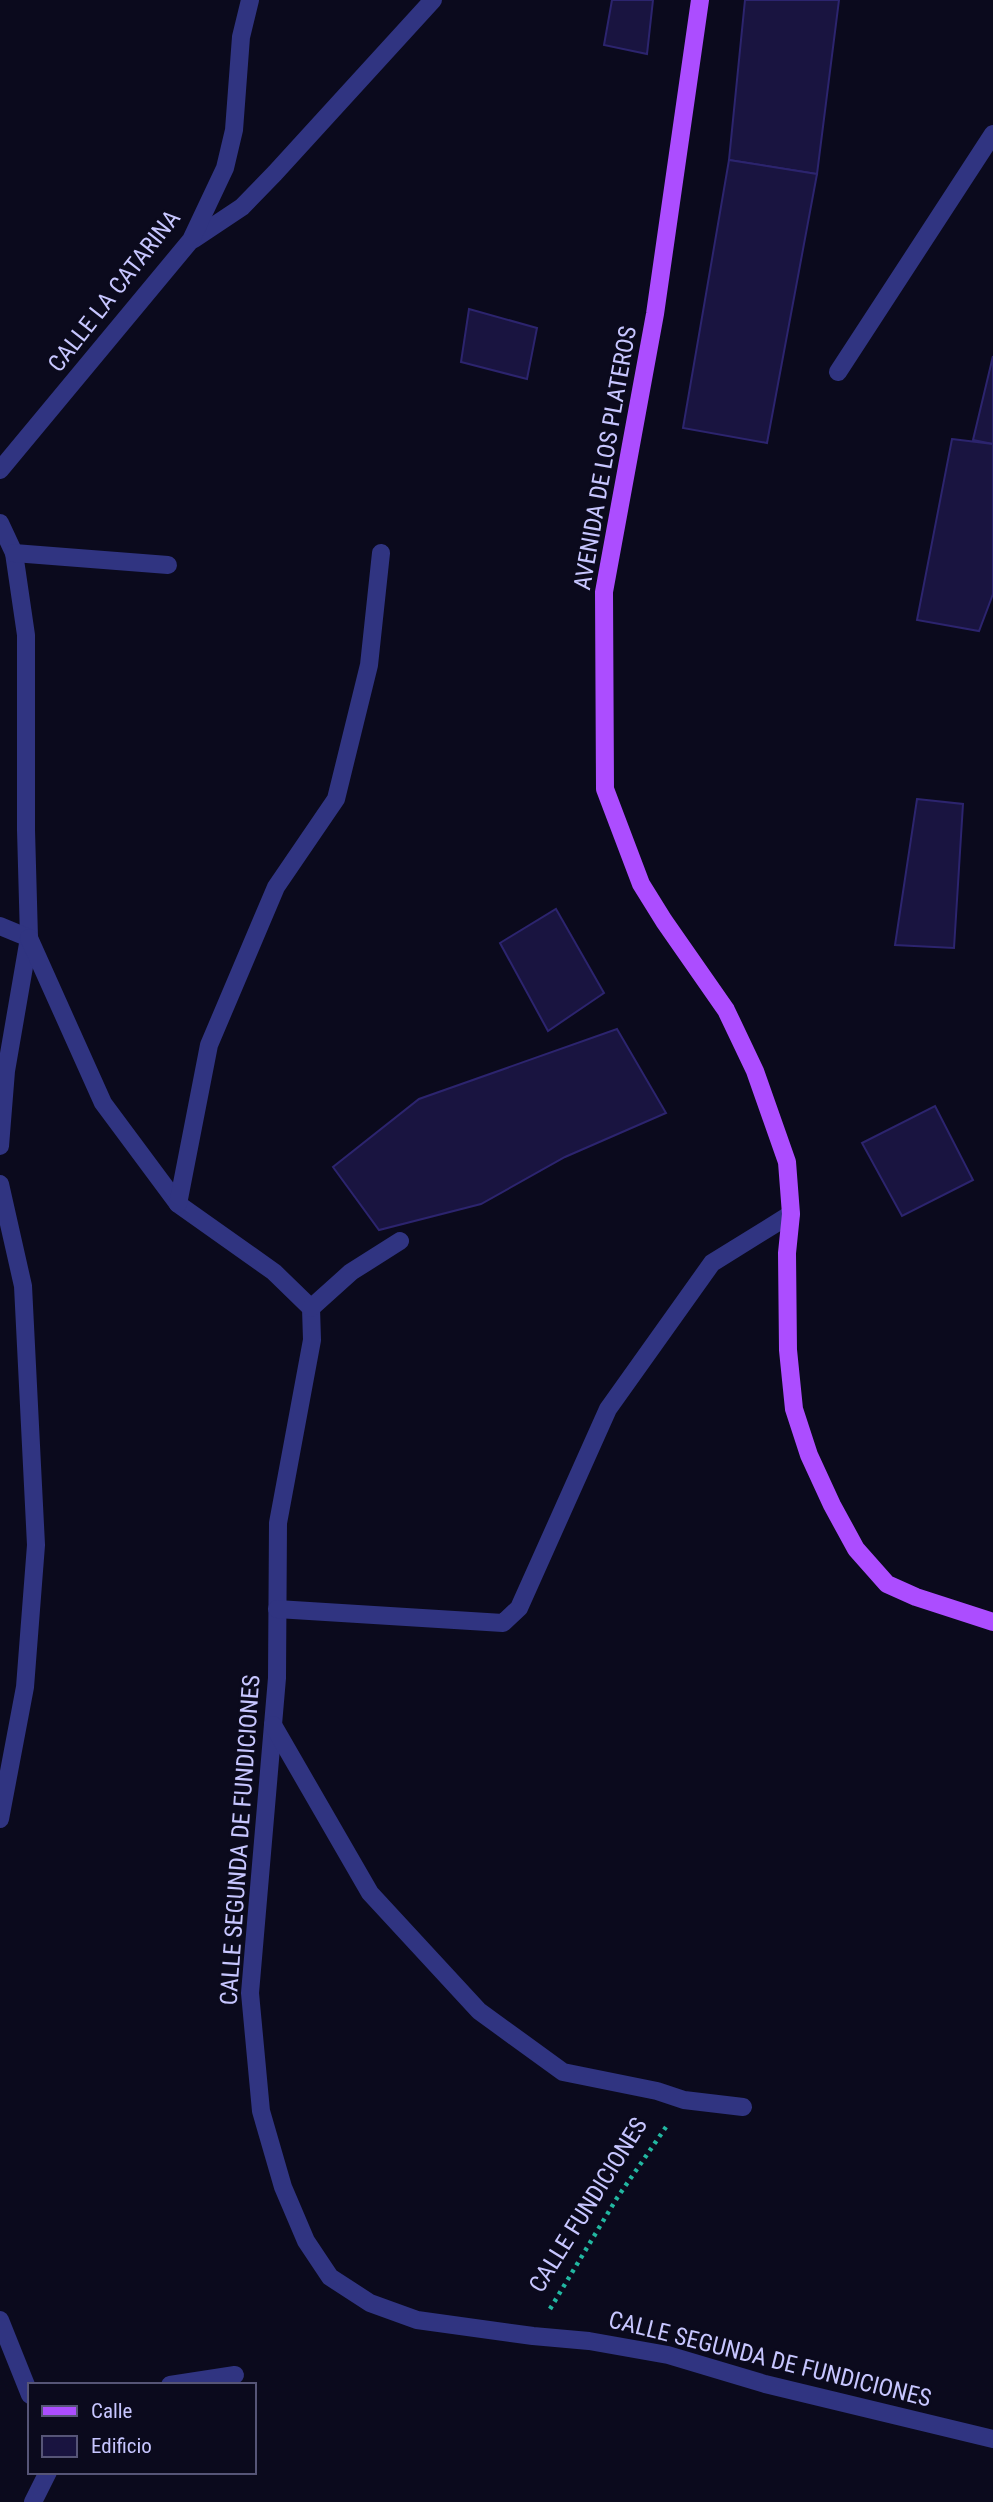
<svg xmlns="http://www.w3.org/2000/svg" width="993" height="2502" viewBox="0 0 993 2502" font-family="'Roboto Condensed',sans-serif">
	<rect width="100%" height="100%" fill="#0b0a1d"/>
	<!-- building -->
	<g fill="#191440" stroke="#2c246e" stroke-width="2">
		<path d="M612 0H653L647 54 604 45Z"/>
		<path d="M745 0H839L817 174 729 160Z"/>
		<path d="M729 160 817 174 767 443 683 428Z"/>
		<path d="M469 309 537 328 527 379 461 362Z"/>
		<path d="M993 356V444L973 440Z"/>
		<path d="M952 439 993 444V594L979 631 917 620Z"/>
		<path d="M917 799 963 804 954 948 895 945Z"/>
		<path d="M556 909 604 993 548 1031 500 943Z"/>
		<path d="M617 1029 666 1113 565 1157 481 1204 379 1230 333 1167 419 1099Z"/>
		<path d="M935 1106 973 1180 902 1216 862 1143Z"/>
	</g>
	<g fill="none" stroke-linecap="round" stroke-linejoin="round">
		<!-- path -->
		<path stroke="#22b7a1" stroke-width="4.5" stroke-dasharray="3.5 5" stroke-linecap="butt" d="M550 2309 617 2198 666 2127"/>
		<!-- street -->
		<g stroke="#303481" stroke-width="18">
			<path d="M194 239 242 207 275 173 433 0"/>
			<path d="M838 372 993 134"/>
			<path d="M0 470 191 240 225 168 234 130 241 37 250 0"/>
			<path d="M0 523 14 553 26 635V830L29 938 6 1071 0 1146"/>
			<path d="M14 553 168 565"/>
			<path d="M0 926 29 938"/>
			<path d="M29 938 103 1103 178 1204 274 1272 311 1308 312 1340 278 1523 277 1678 250 1993 261 2111 283 2187 306 2241 330 2277 370 2303 417 2320 533 2336 589 2341 668 2355 765 2384 993 2439"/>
			<path d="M0 1184 23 1286 36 1545 25 1687 0 1819"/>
			<path d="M178 1204 209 1045 276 887 336 799 369 665 381 553"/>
			<path d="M311 1308 351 1272 400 1241"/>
			<path d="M277 1609 503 1623 519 1608 608 1409 712 1263 791 1214"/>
			<path d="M273 1725 370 1893 479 2011 563 2072 657 2091 684 2100 743 2107"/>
			<path d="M0 2320 30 2395"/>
			<path d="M170 2385 235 2375"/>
			<path d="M33 2502 48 2472"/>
		</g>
		<!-- primary -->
		<path stroke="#ac4dff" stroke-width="18" d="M700 0 655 314 604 592 605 789 641 884 664 921 726 1010 755 1071 787 1162 791 1214 787 1253 788 1350 794 1409 809 1455 832 1505 856 1549 887 1584 916 1597 993 1622"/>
	</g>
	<g text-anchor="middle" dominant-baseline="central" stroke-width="5" stroke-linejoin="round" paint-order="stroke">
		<!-- street labels -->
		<g font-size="24" fill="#c7c6ff" stroke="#0b0a1d">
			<text transform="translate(114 291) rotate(-52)">CALLE LA CATARINA</text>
			<text transform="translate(605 458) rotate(-80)">AVENIDA DE LOS PLATEROS</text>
			<text transform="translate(240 1840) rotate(-86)">CALLE SEGUNDA DE FUNDICIONES</text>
			<text transform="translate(588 2205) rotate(-58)">CALLE FUNDICIONES</text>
			<text transform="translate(770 2359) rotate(14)">CALLE SEGUNDA DE FUNDICIONES</text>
		</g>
	</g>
	<!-- legend -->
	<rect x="28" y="2383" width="228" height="91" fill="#0b0a1d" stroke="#565577" stroke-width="2"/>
	<rect x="42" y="2406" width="35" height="10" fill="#ac4dff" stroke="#565577" stroke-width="2"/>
	<text x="91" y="2418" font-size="21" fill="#c7c6ff">Calle</text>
	<rect x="42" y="2436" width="35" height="21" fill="#191440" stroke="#565577" stroke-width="2"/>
	<text x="91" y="2453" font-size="21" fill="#c7c6ff">Edificio</text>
</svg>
